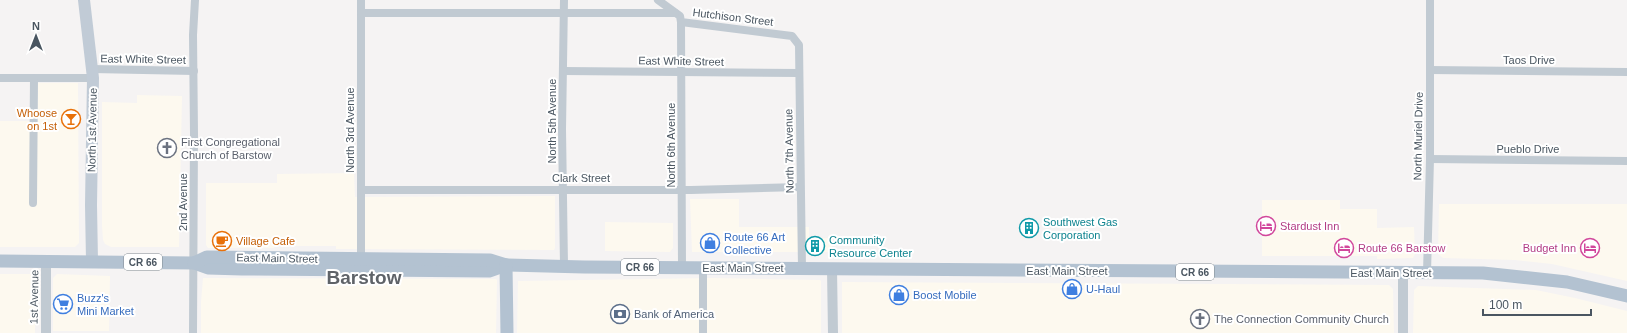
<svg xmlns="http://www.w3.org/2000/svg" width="1627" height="333" viewBox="0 0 1627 333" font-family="Arial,sans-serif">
	<rect width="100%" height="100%" fill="#f5f3f3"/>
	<!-- commercial -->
	<g fill="#fdf9ef">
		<path d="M38 83H78L79 243 75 247H0V121H29L37 119Z"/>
		<path d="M137 95 182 96 179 247H111L105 244 103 240 102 226V102L137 103Z"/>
		<path d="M354 173 355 197 555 196V248L554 250 336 249V246H275L274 248H208L206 245V183H277V174Z"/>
		<path d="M690 199H739V227H809V238H832V252H692Z"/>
		<path d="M1262 200H1340V209H1377V228L1414 227 1415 254 1413 258 1377 259V256H1262Z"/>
		<path d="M1439 204H1627V281L1552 264 1515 260 1443 258 1438 254Z"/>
		<path d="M605 222 673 223V248L670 252 605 251Z"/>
		<path d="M0 274H33L36 275 35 333H0Z"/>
		<path d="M57 274 110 276 109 331H53V278Z"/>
		<path d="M203 278 496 279 497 280 496 333H201V302Z"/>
		<path d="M712 278 820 280 821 281V333H517L518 281Z"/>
		<path d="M842 282 1389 285 1393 289 1394 333H842Z"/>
		<path d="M1418 286 1536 290 1575 298 1627 311V333H1413L1414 290Z"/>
	</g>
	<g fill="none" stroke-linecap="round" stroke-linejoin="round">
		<!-- minor -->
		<g stroke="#c1cad2" stroke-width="8">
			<path d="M361 0V259"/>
			<path d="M658 0 680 16 681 22 792 36 799 45 802 269"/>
			<path d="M361 13H675"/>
			<path d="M681 22 682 268"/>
			<path d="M92 69 194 71"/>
			<path d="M1430 70 1627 72"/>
			<path d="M564 71 799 73"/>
			<path d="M0 78H93"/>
			<path d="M1430 159 1627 161"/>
			<path d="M361 190H691L800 187"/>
			<path d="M33 203 34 78"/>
			<path d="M564 266 562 129 564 0"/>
			<path d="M703 268V333"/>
			<path d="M1427 273 1430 159V0"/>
			<path d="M193 333 194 134 193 35 195 0"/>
		</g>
		<!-- tertiary -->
		<g stroke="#c1cad2" stroke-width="10">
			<path d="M832 269 833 333"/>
			<path d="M1403 273V333"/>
			<path d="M46 333V261"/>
		</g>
		<!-- secondary -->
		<path stroke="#c1cbd6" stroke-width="12" d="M84 0 93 78 91 205 92 261"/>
		<!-- primary -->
		<g stroke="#b3c2d1" stroke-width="13">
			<path d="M0 261 194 263 208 268 242 269 489 271 506 265"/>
			<path d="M194 263 207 257 490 260 506 265 584 267 1483 273 1567 282 1627 296"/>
			<path d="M506 265 507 333"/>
		</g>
	</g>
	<!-- icons -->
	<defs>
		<g id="bar-ring" transform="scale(1)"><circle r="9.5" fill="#fff" stroke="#e8710a" stroke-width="1.5"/><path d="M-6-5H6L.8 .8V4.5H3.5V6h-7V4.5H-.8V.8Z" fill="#e8710a"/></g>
		<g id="church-ring" transform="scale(1)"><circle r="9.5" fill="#fff" stroke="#6b7280" stroke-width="1.5"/><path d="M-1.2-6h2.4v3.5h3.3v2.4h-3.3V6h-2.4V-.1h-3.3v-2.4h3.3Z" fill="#6b7280"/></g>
		<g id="hotel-ring" transform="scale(1)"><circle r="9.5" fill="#fff" stroke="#d1479c" stroke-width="1.5"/><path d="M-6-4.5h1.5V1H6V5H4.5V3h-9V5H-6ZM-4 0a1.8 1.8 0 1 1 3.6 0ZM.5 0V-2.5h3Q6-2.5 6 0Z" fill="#d1479c"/></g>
		<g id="building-ring" transform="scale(1)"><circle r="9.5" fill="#fff" stroke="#0f9aa8" stroke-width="1.5"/><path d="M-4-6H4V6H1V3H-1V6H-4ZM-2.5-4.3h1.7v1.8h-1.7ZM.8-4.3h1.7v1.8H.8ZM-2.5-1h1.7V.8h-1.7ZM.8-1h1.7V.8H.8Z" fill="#0f9aa8"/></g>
		<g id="cafe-ring" transform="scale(1)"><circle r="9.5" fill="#fff" stroke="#e8710a" stroke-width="1.5"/><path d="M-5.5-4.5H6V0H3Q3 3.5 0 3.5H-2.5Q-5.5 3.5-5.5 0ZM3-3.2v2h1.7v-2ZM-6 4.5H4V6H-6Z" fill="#e8710a"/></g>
		<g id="shop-ring" transform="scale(1)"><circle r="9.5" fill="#fff" stroke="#3f7fe0" stroke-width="1.5"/><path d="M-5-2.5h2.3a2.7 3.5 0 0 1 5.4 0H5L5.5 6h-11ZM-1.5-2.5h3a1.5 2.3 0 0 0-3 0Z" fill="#3f7fe0"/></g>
		<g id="supermarket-ring" transform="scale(1)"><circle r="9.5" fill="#fff" stroke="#3f7fe0" stroke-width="1.5"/><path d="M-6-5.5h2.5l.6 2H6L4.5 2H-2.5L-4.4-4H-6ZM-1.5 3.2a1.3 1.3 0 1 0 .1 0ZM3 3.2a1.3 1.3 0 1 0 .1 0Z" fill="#3f7fe0"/></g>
		<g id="bank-ring" transform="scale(1)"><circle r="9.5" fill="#fff" stroke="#5c6f8a" stroke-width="1.5"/><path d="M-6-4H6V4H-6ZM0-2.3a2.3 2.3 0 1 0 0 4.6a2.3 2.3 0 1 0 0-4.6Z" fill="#5c6f8a"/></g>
	</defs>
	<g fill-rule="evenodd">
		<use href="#bar-ring" x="71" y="119"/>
		<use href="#church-ring" x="167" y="148"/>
		<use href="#hotel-ring" x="1266" y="226"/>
		<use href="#building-ring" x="1029" y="228"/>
		<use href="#cafe-ring" x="222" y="241"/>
		<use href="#shop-ring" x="710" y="243"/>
		<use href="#building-ring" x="815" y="246"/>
		<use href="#hotel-ring" x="1344" y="248"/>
		<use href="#hotel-ring" x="1590" y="248"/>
		<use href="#shop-ring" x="1072" y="289"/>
		<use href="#shop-ring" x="899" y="295"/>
		<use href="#supermarket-ring" x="63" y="304"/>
		<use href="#bank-ring" x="620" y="314"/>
		<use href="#church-ring" x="1200" y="319"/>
	</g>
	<g text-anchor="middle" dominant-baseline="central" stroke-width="4" stroke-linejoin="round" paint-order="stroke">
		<!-- shield labels -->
		<g fill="#fff" stroke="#808990" stroke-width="1">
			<rect x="124" y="254" width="38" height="16" rx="3"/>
			<rect x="621" y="259" width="38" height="16" rx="3"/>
			<rect x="1176" y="264" width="38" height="16" rx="3"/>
		</g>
		<g font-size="10" font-weight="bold" fill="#4a5661">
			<text x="143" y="262">CR 66</text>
			<text x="640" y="267">CR 66</text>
			<text x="1195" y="272">CR 66</text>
		</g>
		<!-- street labels -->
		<g font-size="11" fill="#4a5661" stroke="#fff">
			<text transform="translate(733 17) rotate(7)">Hutchison Street</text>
			<text transform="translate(143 59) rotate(1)">East White Street</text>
			<text x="1529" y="60">Taos Drive</text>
			<text transform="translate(681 61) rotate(1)">East White Street</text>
			<text transform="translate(552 121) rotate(-90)">North 5th Avenue</text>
			<text transform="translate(92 130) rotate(-89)">North 1st Avenue</text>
			<text transform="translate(350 130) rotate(-90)">North 3rd Avenue</text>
			<text transform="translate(1418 136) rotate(-89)">North Muriel Drive</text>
			<text transform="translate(671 145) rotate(-90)">North 6th Avenue</text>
			<text x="1528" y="149">Pueblo Drive</text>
			<text transform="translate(789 151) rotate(-91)">North 7th Avenue</text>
			<text x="581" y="178">Clark Street</text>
			<text transform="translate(183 202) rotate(-90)">2nd Avenue</text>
			<text transform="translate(277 258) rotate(1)">East Main Street</text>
			<text x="743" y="268">East Main Street</text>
			<text x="1067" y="271">East Main Street</text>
			<text x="1391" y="273">East Main Street</text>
			<text transform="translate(34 297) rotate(-89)">1st Avenue</text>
		</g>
		<!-- food labels -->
		<g font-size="11" fill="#c56008" stroke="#fff" text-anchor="end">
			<text x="57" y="113">Whoose<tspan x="57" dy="13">on 1st</tspan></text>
			<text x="236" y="241" text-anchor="start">Village Cafe</text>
		</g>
		<!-- worship labels -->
		<g font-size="11" fill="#5b616d" stroke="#fff" text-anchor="start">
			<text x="181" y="142">First Congregational<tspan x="181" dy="13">Church of Barstow</tspan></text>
			<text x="1214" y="319">The Connection Community Church</text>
		</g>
		<!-- culture labels -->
		<g font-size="11" fill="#0d838f" stroke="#fff" text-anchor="start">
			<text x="1043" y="222">Southwest Gas<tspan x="1043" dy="13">Corporation</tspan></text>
			<text x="829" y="240">Community<tspan x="829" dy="13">Resource Center</tspan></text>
		</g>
		<!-- hotel labels -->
		<g font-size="11" fill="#b23c85" stroke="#fff" text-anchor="start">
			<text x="1280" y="226">Stardust Inn</text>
			<text x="1358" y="248">Route 66 Barstow</text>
			<text x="1576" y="248" text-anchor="end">Budget Inn</text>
		</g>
		<!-- shop labels -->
		<g font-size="11" fill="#366cbe" stroke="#fff" text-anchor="start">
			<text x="724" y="237">Route 66 Art<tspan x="724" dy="13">Collective</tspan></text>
			<text x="1086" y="289">U-Haul</text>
			<text x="913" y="295">Boost Mobile</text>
			<text x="77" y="298">Buzz's<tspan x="77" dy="13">Mini Market</tspan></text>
		</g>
		<!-- service labels -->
		<g font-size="11" fill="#4e5e75" stroke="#fff" text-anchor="start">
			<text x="634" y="314">Bank of America</text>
		</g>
		<!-- town labels -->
		<g font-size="19" font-weight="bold" fill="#5f6368" stroke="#fff">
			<text x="364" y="277">Barstow</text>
		</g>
	</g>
	<!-- north arrow -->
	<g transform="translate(36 36)" stroke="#ffffff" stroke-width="3" paint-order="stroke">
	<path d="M0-3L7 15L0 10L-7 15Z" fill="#4a5661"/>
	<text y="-6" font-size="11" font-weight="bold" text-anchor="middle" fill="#4a5661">N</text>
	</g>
	<!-- scale -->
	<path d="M1483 309v6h108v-6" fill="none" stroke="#4a5661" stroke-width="2"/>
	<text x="1489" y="309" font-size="12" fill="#4a5661" stroke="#ffffff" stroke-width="3" paint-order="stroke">100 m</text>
</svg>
